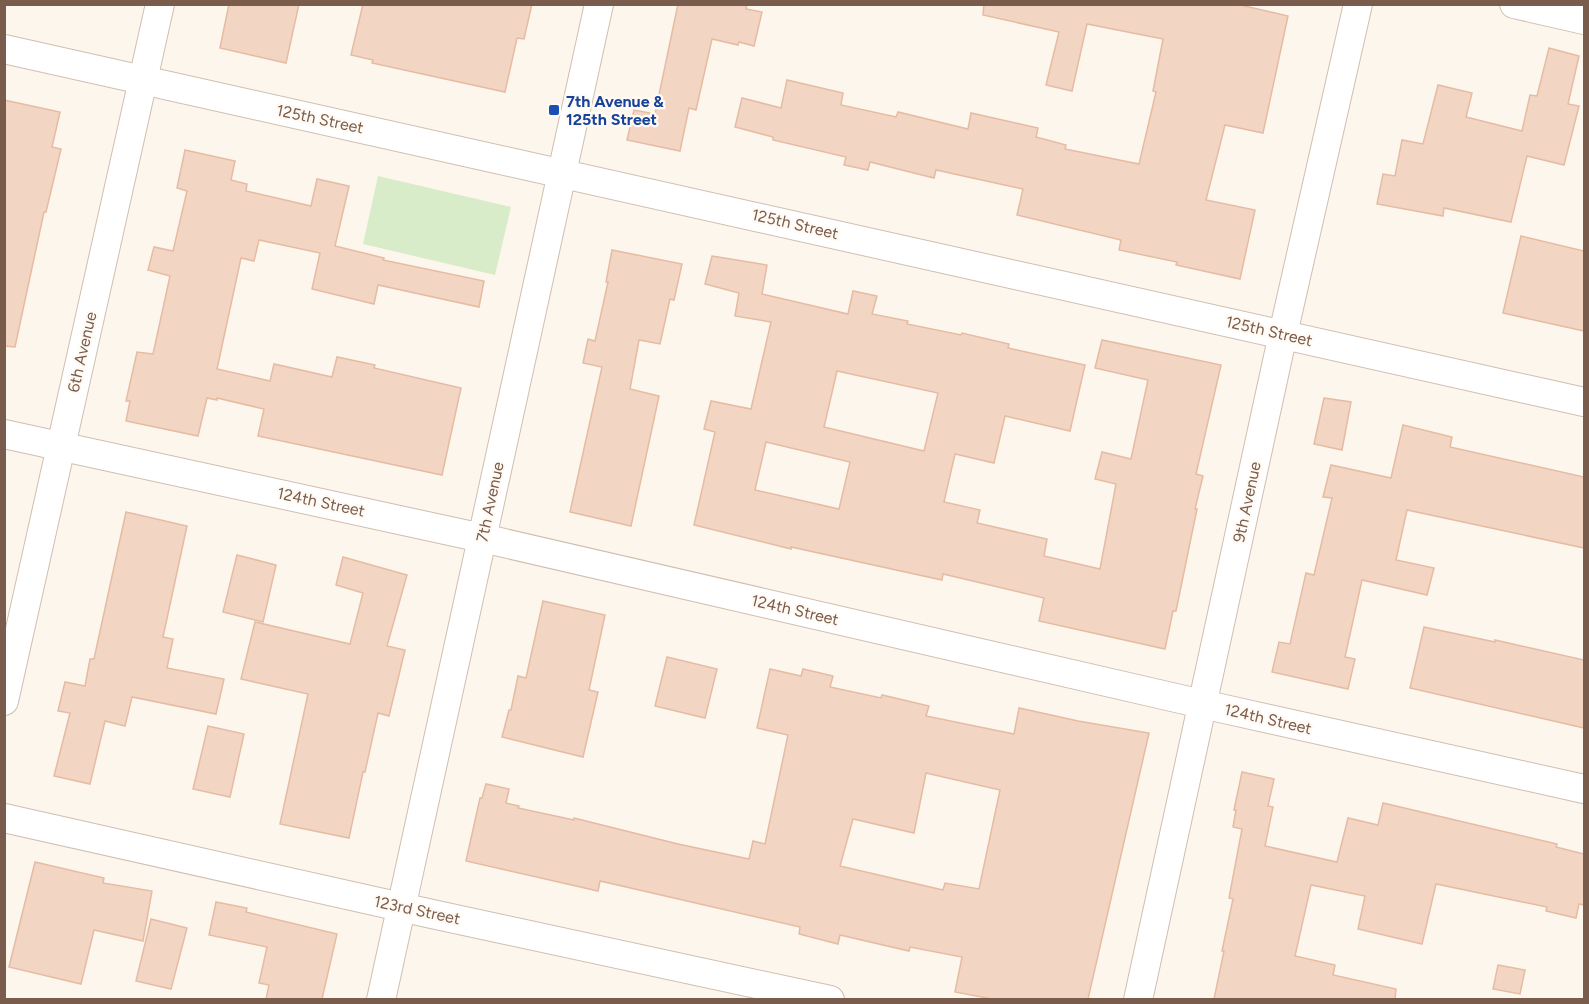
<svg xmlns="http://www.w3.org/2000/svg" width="1589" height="1004" viewBox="0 0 1589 1004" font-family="Figtree,sans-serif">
	<rect width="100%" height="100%" fill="#fdf6ec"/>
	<!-- green -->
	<path fill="#d8ecc9" d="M378 176 511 207 495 275 363 244Z"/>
	<!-- building -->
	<g fill="#f3d5c3" stroke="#e6bba3" stroke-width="1.5" fill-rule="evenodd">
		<path d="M229 4H299L286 63 220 48Z"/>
		<path d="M363 4H532L524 39 517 38 505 92 372 63 373 60 351 55Z"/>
		<path d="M678 4H747L746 9 762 12 754 46 739 42 738 45 712 39 696 110 689 108 680 151 627 140 634 110 655 114Z"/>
		<path d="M984 4H1236L1288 16 1263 133 1225 125 1206 200 1255 210 1240 279 1176 265 1177 262 1119 250 1121 240 1017 215 1023 189 936 170 934 178 870 162 868 170 844 165 846 157 773 140V137L735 127 742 98 781 108 787 80 843 93 841 105 896 117 898 112 968 129 971 113 1038 128 1036 137 1066 145 1065 149 1139 164 1156 92 1153 91 1163 39 1087 24 1072 91 1046 85 1059 32 983 15Z"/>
		<path d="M1549 48 1579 56 1568 104 1579 106 1564 165 1527 156 1511 222 1444 208 1443 216 1377 204 1383 174 1395 176 1402 140 1423 144 1438 85 1472 93 1466 117 1522 131 1530 95 1537 96Z"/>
		<path d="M4 100 60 112 52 147 61 149 46 212H44L15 347 4 346Z"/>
		<path d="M185 150 235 161 231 180 247 184 246 191 311 206 317 179 349 186 335 246 384 258 383 260 484 281 479 307 378 285 374 304 312 289 320 253 259 240 254 261 241 258 217 369 270 381 274 364 332 377 337 357 375 365 374 368 461 388 442 475 258 436 264 409 217 398V400L207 398 198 436 126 421 130 401H126L137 352 153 354 170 276 148 270 154 247 173 251 187 191 177 188Z"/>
		<path d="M1521 236 1584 251V331L1503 313Z"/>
		<path d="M612 250 682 264 674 300 670 299 660 344 639 340 630 389 659 396 631 526 570 512 602 367 583 363 588 339 595 341 608 282H606Z"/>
		<path d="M712 256 767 265 762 294 848 314 853 291 877 296 872 314 908 321 907 324 961 335 962 333 1009 344 1008 348 1085 365 1070 431 1005 416 994 463 955 454 944 502 980 510 977 523 1047 539 1044 556 1100 569 1116 484 1095 479 1102 452 1131 459 1148 380 1095 368 1102 340 1221 365 1196 474 1203 476 1195 509H1197L1176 611H1173L1165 649 1039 621 1044 598 943 574 942 580 791 547V549L694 525 715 432 704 429 711 401 751 409 771 322 735 316 739 293 705 284ZM837 371 938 393 924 451 824 427ZM766 442 850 462 839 509 755 490Z"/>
		<path d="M1324 398 1351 402 1342 450 1314 444Z"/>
		<path d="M1403 425 1452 437 1450 447 1584 477V548L1407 510 1396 560 1434 568 1427 595 1362 580 1345 657 1355 659 1348 689 1272 672 1279 642 1290 644 1306 573 1314 575 1332 498 1323 497 1331 465 1391 478Z"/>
		<path d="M126 512 187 526 163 637 173 639 167 668 224 679 216 714 132 697 125 726 105 721 90 784 54 776 70 713 58 711 65 682 85 686 90 659H94Z"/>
		<path d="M237 555 276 565 263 622 223 612Z"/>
		<path d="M343 557 407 575 387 646 405 650 389 716 378 713 365 772H363L349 838 280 824 308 694 241 679 255 622 350 644 363 593 336 585Z"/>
		<path d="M543 601 605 615 589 690 598 692 583 757 502 737 509 710H511L518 676 526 678Z"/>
		<path d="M1424 627 1495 642V640L1584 660V728L1410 688Z"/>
		<path d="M667 657 717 669 705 718 655 706Z"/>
		<path d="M770 669 801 676 803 669 833 676 830 687 881 698 882 695 929 706 926 716 1014 734 1019 708 1078 721 1149 733 1088 999H992L955 992 962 957 910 947 909 951 840 935 838 944 799 934 800 927 600 881 598 891 466 861 480 798H482L486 784 509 789 506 803 519 806 518 808 574 820V818L678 844 749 859 753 841 765 844 788 735 757 728ZM926 773 1000 790 979 889 945 883 943 890 840 866 853 819 914 833Z"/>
		<path d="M208 726 244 734 230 797 193 789Z"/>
		<path d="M1242 772 1274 779 1268 806 1273 807 1265 846 1337 862 1348 818 1378 825 1383 803 1557 844 1556 847 1584 854V905L1579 904 1576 918 1546 911 1547 907 1436 884 1422 944 1358 929 1365 896 1311 885 1295 956 1335 965 1333 975 1396 989 1395 999H1214L1224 951H1222L1233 899 1229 898 1242 829 1233 827 1236 810H1234Z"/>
		<path d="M35 862 104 878 103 883 152 891 143 941 94 930 81 984 9 967Z"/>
		<path d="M216 902 247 908 246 912 337 934 322 999H266L269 985 259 983 267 947 209 935Z"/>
		<path d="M151 919 187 928 171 989 136 981Z"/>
		<path d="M1498 965 1525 970 1520 994 1493 989Z"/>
	</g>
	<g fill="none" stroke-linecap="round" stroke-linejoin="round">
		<!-- street casing -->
		<g stroke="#d1beb0" stroke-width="30">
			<g id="street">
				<path d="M1514 4 1584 20"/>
				<path d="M4 49 1584 402"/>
				<path d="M4 434 482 538 1202 704 1584 789"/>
				<path d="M4 701 160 4"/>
				<path d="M4 818 432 914 830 1000"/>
				<path d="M381 1000 599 4"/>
				<path d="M1138 1000 1283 334 1358 4"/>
			</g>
		</g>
		<!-- street -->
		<use href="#street" stroke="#fff" stroke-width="28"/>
	</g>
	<!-- markers -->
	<rect fill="#1a4fb4" stroke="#fffaf3" stroke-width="2" x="548" y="104" width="12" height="12" rx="3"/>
	<g text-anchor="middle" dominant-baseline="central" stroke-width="4.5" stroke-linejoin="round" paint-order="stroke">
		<!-- transit labels -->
		<g font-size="16" font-weight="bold" fill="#164399" stroke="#fffaf3" text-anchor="start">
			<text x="566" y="101">7th Avenue &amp;<tspan x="566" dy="18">125th Street</tspan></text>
		</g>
		<!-- street labels -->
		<g font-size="16" fill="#7a5c4d" stroke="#fffaf3">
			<text transform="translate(320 119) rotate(12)">125th Street</text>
			<text transform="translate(795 224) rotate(13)">125th Street</text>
			<text transform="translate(1269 331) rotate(13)">125th Street</text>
			<text transform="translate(82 352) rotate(-77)">6th Avenue</text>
			<text transform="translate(321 502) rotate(12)">124th Street</text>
			<text transform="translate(490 502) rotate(-78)">7th Avenue</text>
			<text transform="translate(1247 502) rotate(-78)">9th Avenue</text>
			<text transform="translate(795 610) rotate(13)">124th Street</text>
			<text transform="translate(1268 719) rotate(13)">124th Street</text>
			<text transform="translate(417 910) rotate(12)">123rd Street</text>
		</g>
	</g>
	<!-- border -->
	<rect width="1589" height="1004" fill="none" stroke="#7a5c4d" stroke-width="12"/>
</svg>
